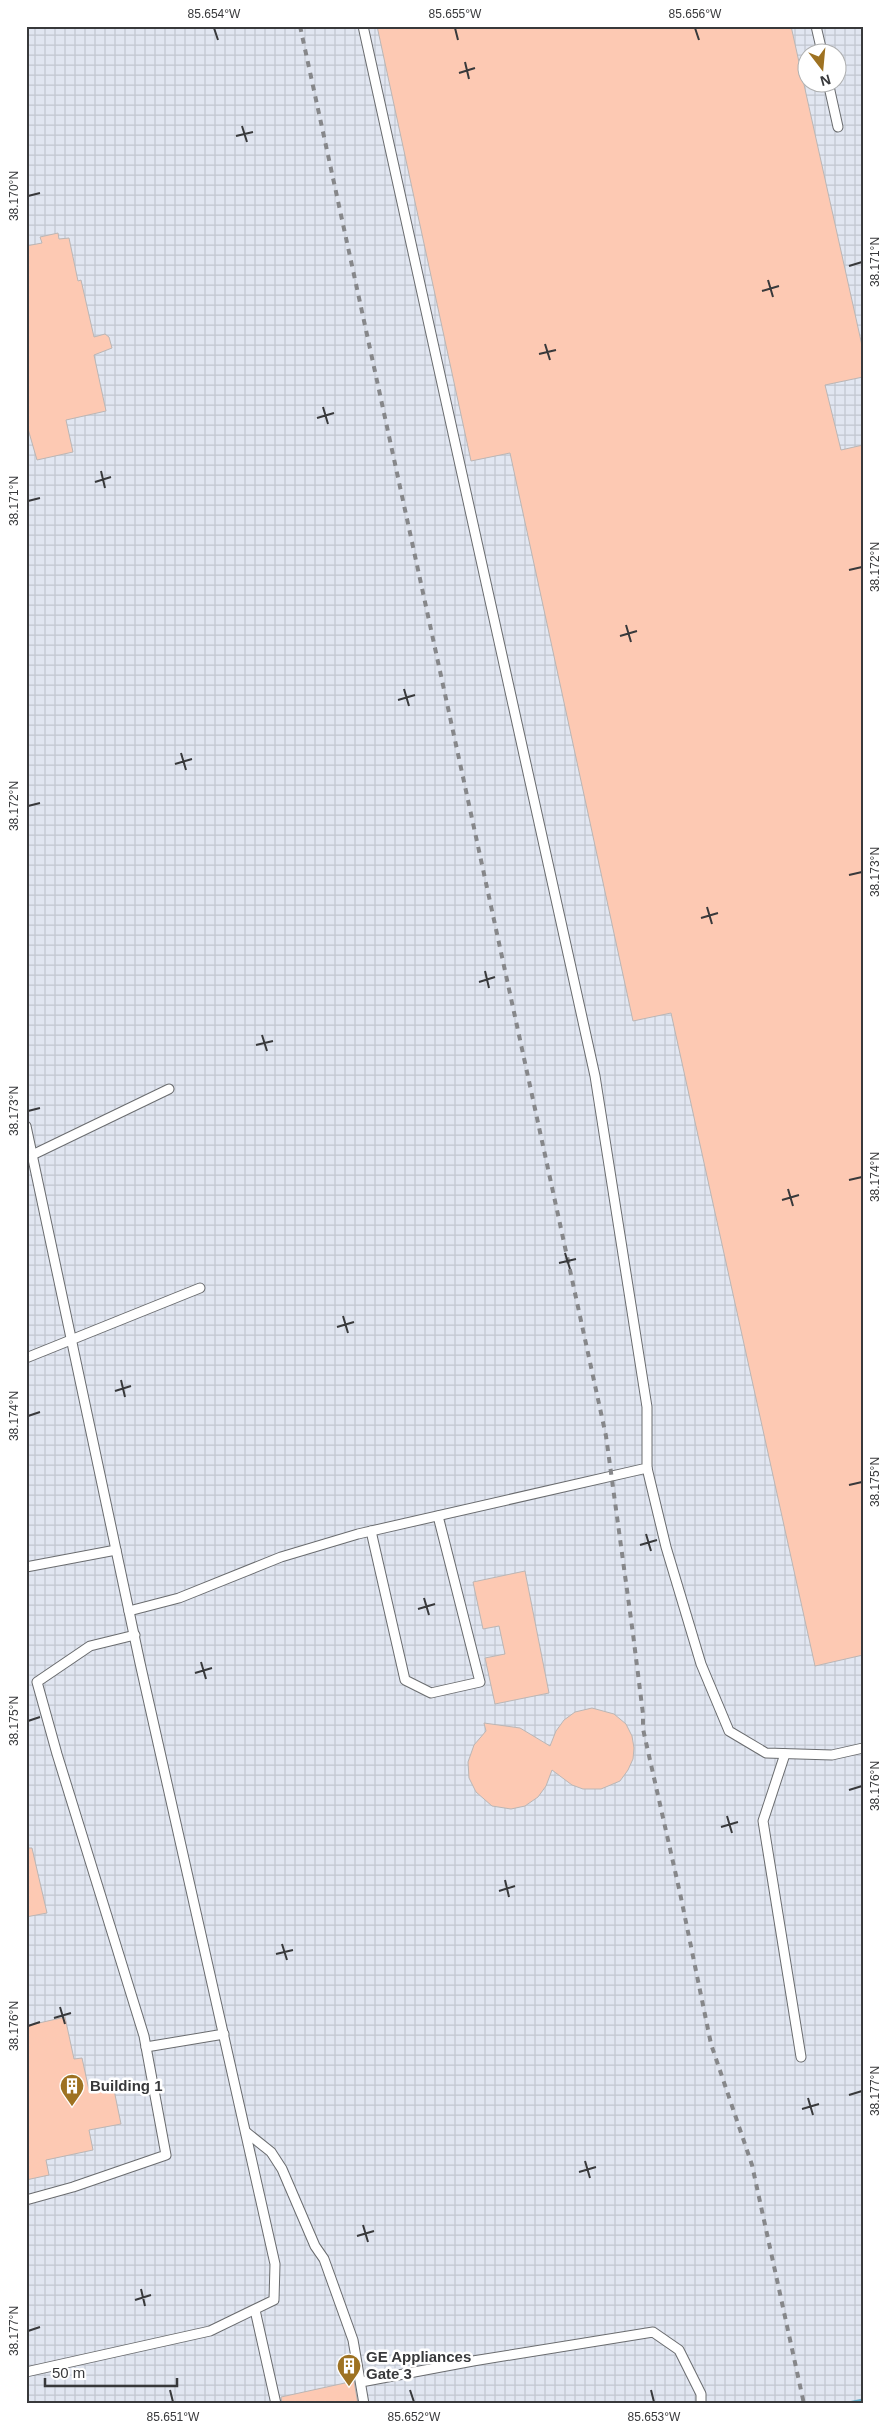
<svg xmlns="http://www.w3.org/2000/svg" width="889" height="2430" viewBox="0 0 889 2430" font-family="Arial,sans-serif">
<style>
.industrial{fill:url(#industrial-grid);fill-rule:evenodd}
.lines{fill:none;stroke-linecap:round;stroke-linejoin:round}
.stream{stroke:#6ab2cd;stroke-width:5}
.building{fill:#fdc9b3;stroke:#bbb6b5}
.lane-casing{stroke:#6a6c6f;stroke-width:11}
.lane{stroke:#fff;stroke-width:9}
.rail{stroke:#86878a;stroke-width:4;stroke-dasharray:6 6;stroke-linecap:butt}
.ticks{fill:none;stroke:#38393b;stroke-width:2}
.labels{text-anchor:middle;stroke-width:5;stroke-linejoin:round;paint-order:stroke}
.poi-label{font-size:15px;font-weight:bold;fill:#38393b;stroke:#fff;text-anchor:start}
.neatline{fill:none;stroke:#38393b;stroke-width:2}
.ticks-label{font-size:12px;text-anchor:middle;fill:#38393b}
</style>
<defs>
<pattern id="industrial-grid" width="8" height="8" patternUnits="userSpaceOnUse" patternTransform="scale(1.25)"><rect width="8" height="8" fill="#e1e6f1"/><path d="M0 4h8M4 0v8" fill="none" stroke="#c2c6d0"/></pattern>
</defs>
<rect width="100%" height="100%" fill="#f0f2f5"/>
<path class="industrial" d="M 26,26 L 863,26 L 863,2404 L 26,2404 ZM 806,52 L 836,52 L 836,82 L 806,82 Z"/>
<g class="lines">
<polyline class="stream" points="849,2404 863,2401"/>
</g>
<g class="building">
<polygon points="377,26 791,26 863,350 863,377 825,385 841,450 863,445 863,1655 815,1666 671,1013 633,1021 510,453 471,461"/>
<polygon points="58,233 59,239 69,238 78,281 81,280 94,337 105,334 109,337 112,348 94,355 106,411 66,420 73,452 37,460 26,422 26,246 42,243 40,237"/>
<polygon points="525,1571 549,1693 495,1704 485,1658 505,1654 499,1626 483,1629 473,1582"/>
<polygon points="592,1708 614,1714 626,1724 632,1736 634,1748 633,1759 628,1770 620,1781 601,1789 583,1789 572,1785 552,1770 546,1786 538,1797 525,1806 511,1809 492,1806 476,1792 469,1778 468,1762 474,1745 486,1731 484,1723 520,1728 550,1746 556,1731 564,1720 575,1712"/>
<polygon points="26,1848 32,1848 47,1913 26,1917"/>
<polygon points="65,2017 74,2059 82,2058 89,2090 113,2085 121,2124 89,2130 93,2150 46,2160 49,2175 26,2180 26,2026"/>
<polygon points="354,2381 358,2404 282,2404 281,2397"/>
</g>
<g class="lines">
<defs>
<g id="lane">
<polyline points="816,26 822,52"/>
<polyline points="828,82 838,127"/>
<polyline points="26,1126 140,1663 275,2264 274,2300 210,2331 26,2372"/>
<polyline points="26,1158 169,1089"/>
<polyline points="26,1358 200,1288"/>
<polyline points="647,1468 666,1547 701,1664 729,1731 766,1753 832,1755 863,1748"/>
<polyline points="371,1531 405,1680 431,1693 480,1682 438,1516"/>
<polyline points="26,1567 116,1550"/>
<polyline points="129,1611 179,1598 281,1557 358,1534 647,1468 647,1407 595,1076 363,26"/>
<polyline points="785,1754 763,1821 801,2057"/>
<polyline points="146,2047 224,2034"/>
<polyline points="246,2132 271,2152 282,2169 315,2246 324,2259 353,2340 364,2404"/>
<polyline points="26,2200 73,2187 166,2155 144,2036 57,1754 37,1682 90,1646 135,1635"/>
<polyline points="255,2310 276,2404"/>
<polyline points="361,2382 473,2361 653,2332 679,2350 701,2394 701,2404"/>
</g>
</defs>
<use href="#lane" class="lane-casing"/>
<use href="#lane" class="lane"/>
<polyline class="rail" points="300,26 606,1436 633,1634 643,1714 643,1729 680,1893 711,2044 752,2165 804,2404"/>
</g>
<path class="ticks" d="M 214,28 L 218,40M 455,28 L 458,40M 695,28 L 699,40M 465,62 L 469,79M 459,73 L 475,68M 242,126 L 247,142M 236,136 L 253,132M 28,196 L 40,193M 849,266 L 862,262M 768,280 L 773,297M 762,291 L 779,286M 545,344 L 550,360M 539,354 L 556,350M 323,407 L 328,424M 317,418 L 334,413M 101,471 L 105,488M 95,482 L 111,477M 28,501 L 40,498M 849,570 L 862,567M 626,625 L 631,642M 620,636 L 637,631M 404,689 L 409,706M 398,700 L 415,695M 181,753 L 186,770M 175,764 L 192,759M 28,806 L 40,803M 849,875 L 862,872M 707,907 L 712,924M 701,918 L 718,913M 485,971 L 489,988M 479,982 L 495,977M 262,1035 L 267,1051M 256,1045 L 273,1041M 28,1111 L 40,1108M 849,1180 L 862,1177M 788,1189 L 793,1206M 782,1200 L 799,1195M 565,1253 L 570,1269M 559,1263 L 576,1259M 343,1316 L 348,1333M 337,1327 L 354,1322M 121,1380 L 125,1397M 115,1391 L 131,1386M 28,1416 L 40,1412M 849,1485 L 862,1482M 646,1534 L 651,1551M 640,1545 L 657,1540M 424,1598 L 429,1615M 418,1609 L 435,1604M 201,1662 L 206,1679M 195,1673 L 212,1668M 28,1721 L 40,1717M 849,1790 L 862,1786M 727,1816 L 732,1833M 721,1827 L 738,1822M 505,1880 L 509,1897M 499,1891 L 515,1886M 282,1944 L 287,1960M 276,1954 L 293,1950M 60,2007 L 65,2024M 54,2018 L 71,2013M 28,2026 L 40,2022M 849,2095 L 862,2091M 808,2098 L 813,2115M 802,2109 L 819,2104M 585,2161 L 590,2178M 579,2172 L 596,2167M 363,2225 L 368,2242M 357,2236 L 374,2231M 141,2289 L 145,2306M 135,2300 L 151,2295M 28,2331 L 40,2327M 170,2390 L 173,2402M 410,2390 L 414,2402M 651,2390 L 654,2402"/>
<defs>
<symbol id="building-pin" viewBox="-11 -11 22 30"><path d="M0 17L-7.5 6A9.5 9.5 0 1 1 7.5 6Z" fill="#9e7222" stroke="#fff"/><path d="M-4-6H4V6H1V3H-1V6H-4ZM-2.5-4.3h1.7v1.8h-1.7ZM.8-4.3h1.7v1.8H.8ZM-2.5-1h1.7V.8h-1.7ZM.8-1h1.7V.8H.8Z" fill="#fff"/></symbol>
</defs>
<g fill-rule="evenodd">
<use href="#building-pin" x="58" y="2072" width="28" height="38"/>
<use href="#building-pin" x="335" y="2352" width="28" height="38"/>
</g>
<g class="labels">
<g class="poi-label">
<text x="90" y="2091">Building 1</text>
<text x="366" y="2362">GE Appliances<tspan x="366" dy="17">Gate 3</tspan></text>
</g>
</g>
<rect width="889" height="2430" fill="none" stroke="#ffffff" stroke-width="55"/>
<g transform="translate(822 68) rotate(164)"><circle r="24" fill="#ffffff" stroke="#afb0b1"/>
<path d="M0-4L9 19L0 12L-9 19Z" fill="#9e7222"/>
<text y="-8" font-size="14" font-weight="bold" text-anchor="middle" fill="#38393b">N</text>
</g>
<path d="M45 2378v8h132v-8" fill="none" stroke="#38393b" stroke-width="2.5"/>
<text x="52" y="2378" font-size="15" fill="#38393b" stroke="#ffffff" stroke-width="4" paint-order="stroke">50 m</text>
<rect x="28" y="28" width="834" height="2374" class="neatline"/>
<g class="ticks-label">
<text x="214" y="18">85.654°W</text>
<text x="455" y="18">85.655°W</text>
<text x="695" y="18">85.656°W</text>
<text transform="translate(14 196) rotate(-90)" y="4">38.170°N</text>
<text transform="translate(875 262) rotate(-90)" y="4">38.171°N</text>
<text transform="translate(14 501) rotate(-90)" y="4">38.171°N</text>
<text transform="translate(875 567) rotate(-90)" y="4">38.172°N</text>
<text transform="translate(14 806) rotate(-90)" y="4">38.172°N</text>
<text transform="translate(875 872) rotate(-90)" y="4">38.173°N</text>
<text transform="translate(14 1111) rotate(-90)" y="4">38.173°N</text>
<text transform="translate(875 1177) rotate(-90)" y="4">38.174°N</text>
<text transform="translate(14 1416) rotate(-90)" y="4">38.174°N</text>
<text transform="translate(875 1482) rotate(-90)" y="4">38.175°N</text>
<text transform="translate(14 1721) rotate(-90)" y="4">38.175°N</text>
<text transform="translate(875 1786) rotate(-90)" y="4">38.176°N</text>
<text transform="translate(14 2026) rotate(-90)" y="4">38.176°N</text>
<text transform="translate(875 2091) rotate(-90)" y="4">38.177°N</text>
<text transform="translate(14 2331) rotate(-90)" y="4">38.177°N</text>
<text x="173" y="2421">85.651°W</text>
<text x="414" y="2421">85.652°W</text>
<text x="654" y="2421">85.653°W</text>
</g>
</svg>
